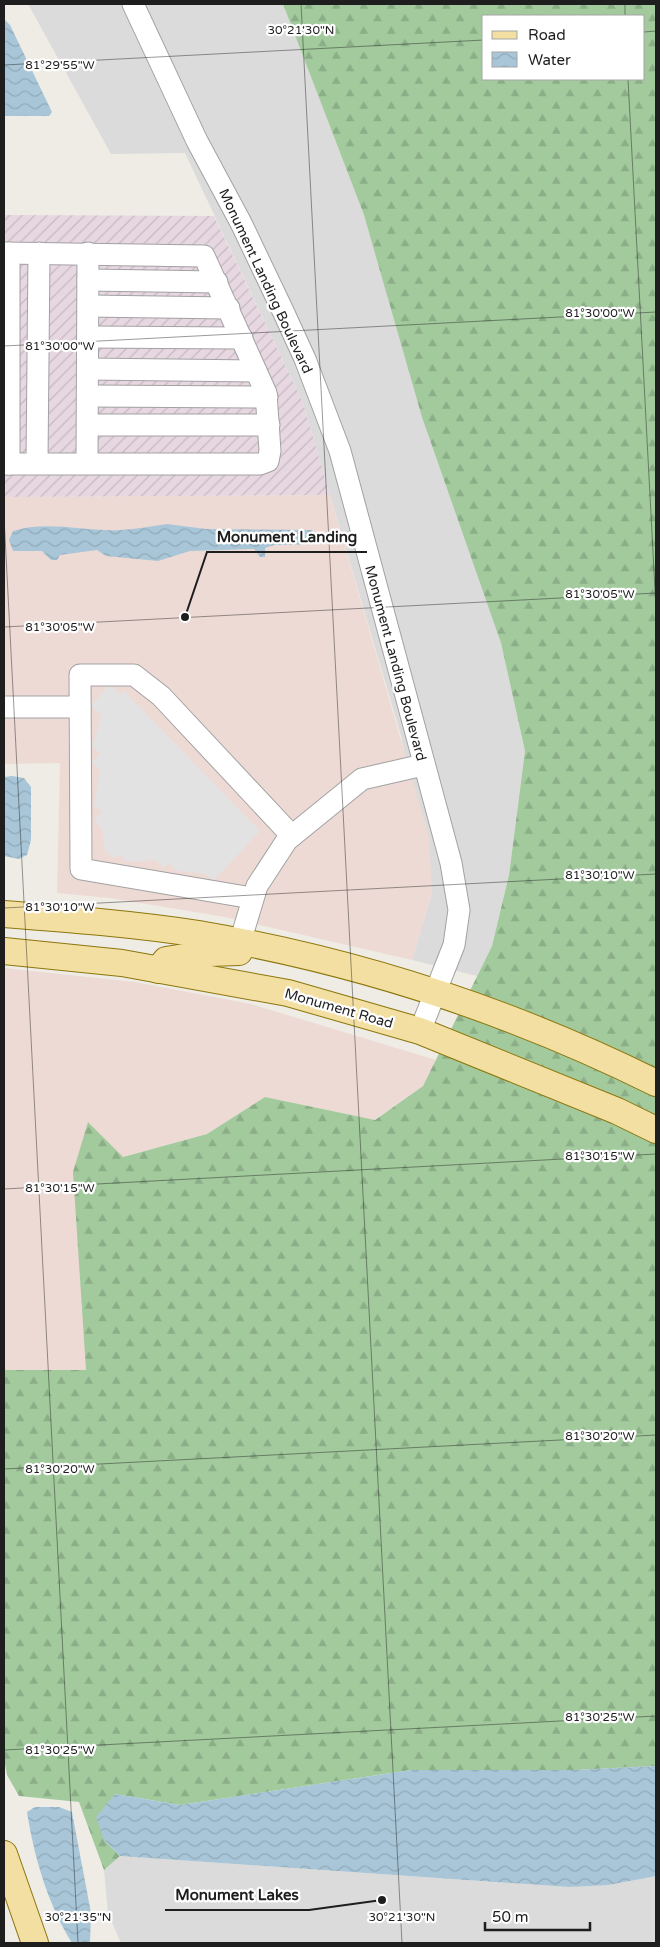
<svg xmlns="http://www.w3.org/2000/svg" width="660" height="1947" viewBox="0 0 660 1947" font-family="'Varela Round',sans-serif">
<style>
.residential{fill:#dcdbdb}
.commercial{fill:#eedad5}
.industrial{fill:url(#industrial-furrows)}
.forest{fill:url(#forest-firs);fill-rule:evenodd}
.parking{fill:#e2e2e2}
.water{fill:url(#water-waves)}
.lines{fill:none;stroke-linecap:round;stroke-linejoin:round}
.minor-casing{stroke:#a2a2a2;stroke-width:23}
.major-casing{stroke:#8c760c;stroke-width:28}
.minor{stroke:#fff;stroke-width:21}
.major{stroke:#f4dfa3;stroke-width:26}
.ticks{fill:none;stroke:#1e1e1e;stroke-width:1;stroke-opacity:0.45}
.labels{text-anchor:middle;stroke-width:4.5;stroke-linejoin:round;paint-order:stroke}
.street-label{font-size:14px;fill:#1e1e1e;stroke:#fff}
.ticks-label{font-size:12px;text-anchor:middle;fill:#1e1e1e;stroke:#fff;stroke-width:4.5;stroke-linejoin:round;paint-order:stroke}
.leader{fill:none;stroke:#1e1e1e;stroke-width:2}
.callout-dot{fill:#1e1e1e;stroke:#fff;stroke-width:2}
.callout-label{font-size:15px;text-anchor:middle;font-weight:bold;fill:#1e1e1e;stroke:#fff;stroke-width:4.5;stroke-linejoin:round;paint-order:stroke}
</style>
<defs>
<pattern id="industrial-furrows" width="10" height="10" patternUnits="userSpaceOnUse" patternTransform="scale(1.25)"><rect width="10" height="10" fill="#e7d7e1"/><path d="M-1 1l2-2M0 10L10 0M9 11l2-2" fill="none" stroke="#c6b8c1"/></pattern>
<pattern id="forest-firs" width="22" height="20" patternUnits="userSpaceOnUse" patternTransform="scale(1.25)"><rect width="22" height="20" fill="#a2ca9d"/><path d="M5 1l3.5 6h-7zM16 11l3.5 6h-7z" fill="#8bad87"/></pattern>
<pattern id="water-waves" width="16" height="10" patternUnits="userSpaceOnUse" patternTransform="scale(1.25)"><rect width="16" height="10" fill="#a8c6d8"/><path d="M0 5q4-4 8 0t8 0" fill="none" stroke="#90aab9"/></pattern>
</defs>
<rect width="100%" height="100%" fill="#eeece5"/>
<g class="residential">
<polygon points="28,4 283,4 364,215 501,643 525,751 509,875 492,946 477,976 412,960 432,893 401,736 303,403 185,153 111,154"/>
<polygon points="120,1856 569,1887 656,1876 656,1943 121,1943 108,1913 104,1870"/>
</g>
<g class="commercial">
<polygon points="330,495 429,837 432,893 412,960 225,917 110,898 57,893 60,763 4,764 4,497"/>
<polygon points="4,968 135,982 251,1004 436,1060 423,1086 374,1120 265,1097 207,1134 122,1157 88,1122 79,1247 87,1370 4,1370"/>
</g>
<polygon class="industrial" points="4,215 214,216 303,403 330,495 4,497"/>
<path class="forest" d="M 283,4 L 656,4 L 656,1766 L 575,1770 L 411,1770 L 180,1805 L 115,1794 L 104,1840 L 120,1856 L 104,1870 L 79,1802 L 19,1796 L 7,1775 L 4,1759 L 4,1370 L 86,1370 L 73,1172 L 88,1122 L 123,1157 L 207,1134 L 265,1097 L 375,1120 L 423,1086 L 492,946 L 509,875 L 525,751 L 501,643 L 422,417 L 364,215 ZM 484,16 L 644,16 L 644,79 L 484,79 Z"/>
<polygon class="parking" points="110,684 120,695 124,691 260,831 213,881 206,874 177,871 169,863 164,868 155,860 127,862 119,854 114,858 105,851 102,828 94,821 102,812 94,805 100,770 92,762 100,754 93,746 101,715 91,706"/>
<g class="water">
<polygon points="4,19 10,25 52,112 49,116 4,116"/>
<path d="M 167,524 L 206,529 L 312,530 L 316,544 L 274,545 L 265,548 L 265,557 L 260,557 L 254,549 L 190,551 L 158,561 L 106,556 L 97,550 L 60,555 L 57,560 L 51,560 L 42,551 L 13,551 L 9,540 L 13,531 C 48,520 85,532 121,530 C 136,529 152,526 167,524 Z"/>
<polygon points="12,776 24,778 31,787 31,840 27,855 19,859 4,856 4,777"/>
<polygon points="656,1766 656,1876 608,1885 569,1887 120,1856 104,1840 96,1817 115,1794 180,1805 411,1770 575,1770"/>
<path d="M 35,1807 L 59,1807 L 72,1812 L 91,1913 L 90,1943 L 72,1943 C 48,1905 34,1857 27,1812 Z"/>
</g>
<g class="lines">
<defs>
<g id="minor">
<polyline points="133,4 197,141 241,223 283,311 305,359 340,451 451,863 459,910 454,945 420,1031"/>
<polyline points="4,253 204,256 266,393 270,451 268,461 260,464 4,464"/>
<polyline points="9,253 9,464"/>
<polyline points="88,280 217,282"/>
<polyline points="88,306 229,308"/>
<polyline points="88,337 242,338"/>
<polyline points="88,369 256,371"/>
<polyline points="88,396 267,397"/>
<polyline points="88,425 269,425"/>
<polyline points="37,463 39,253"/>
<polyline points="87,463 88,253"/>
<polyline points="4,707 80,707"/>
<polyline points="252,898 81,869 80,675 134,675 161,696 292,836"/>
<polyline points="240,942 257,886 287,840 362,779 423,765"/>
</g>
<g id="major">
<path d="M 4,914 C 69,919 134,924 199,934 C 357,961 513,1012 656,1083"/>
<polyline points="4,951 122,963 288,993 420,1031 617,1111 656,1130"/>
<polyline points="158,970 166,960 209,953 239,952"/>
<polyline points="4,1854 35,1943"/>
</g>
</defs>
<use href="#minor" class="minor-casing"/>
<use href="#major" class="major-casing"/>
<use href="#minor" class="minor"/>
<use href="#major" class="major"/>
</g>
<path class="ticks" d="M 301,4 L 402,1943M 625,4 L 625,16M 644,32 L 656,31M 4,65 L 484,40M 628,79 L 656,609M 4,346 L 656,312M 4,517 L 78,1943M 4,627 L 656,593M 4,908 L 656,874M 4,1189 L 656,1154M 4,1469 L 656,1435M 4,1750 L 656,1716"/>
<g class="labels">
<g class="street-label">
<text transform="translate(266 281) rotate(65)" y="5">Monument Landing Boulevard</text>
<text transform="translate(396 663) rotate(75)" y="5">Monument Landing Boulevard</text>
<text transform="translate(339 1008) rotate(16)" y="5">Monument Road</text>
</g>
</g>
<g class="ticks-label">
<text x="301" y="34">30°21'30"N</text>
<text x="60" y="69">81°29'55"W</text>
<text x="600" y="317">81°30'00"W</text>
<text x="60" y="350">81°30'00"W</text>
<text x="600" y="598">81°30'05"W</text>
<text x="60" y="631">81°30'05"W</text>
<text x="600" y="879">81°30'10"W</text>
<text x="60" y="911">81°30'10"W</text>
<text x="600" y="1160">81°30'15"W</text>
<text x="60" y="1192">81°30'15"W</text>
<text x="600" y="1440">81°30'20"W</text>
<text x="60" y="1473">81°30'20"W</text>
<text x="600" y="1721">81°30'25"W</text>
<text x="60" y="1754">81°30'25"W</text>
<text x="78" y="1921">30°21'35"N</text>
<text x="402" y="1921">30°21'30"N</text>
</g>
<path class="leader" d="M185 617L207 552H367M382 1900L309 1910H165"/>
<g class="callout-dot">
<circle cx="185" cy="617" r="5"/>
<circle cx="382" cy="1900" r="5"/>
</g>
<g class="callout-label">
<text x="287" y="542">Monument Landing</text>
<text x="237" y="1900">Monument Lakes</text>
</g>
<rect width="660" height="1947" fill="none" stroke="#1e1e1e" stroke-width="10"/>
<rect x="482" y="15" width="162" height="65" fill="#ffffff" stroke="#a5a5a5"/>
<rect x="492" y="31" width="25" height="8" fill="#f4dfa3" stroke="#a5a5a5"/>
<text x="528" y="40" font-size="15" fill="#1e1e1e">Road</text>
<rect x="492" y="52" width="25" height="15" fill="url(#water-waves)" stroke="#a5a5a5"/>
<text x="528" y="65" font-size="15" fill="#1e1e1e">Water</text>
<path d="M485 1922v8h105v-8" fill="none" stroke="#1e1e1e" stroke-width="2.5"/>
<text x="492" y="1922" font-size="15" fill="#1e1e1e" stroke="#ffffff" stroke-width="4" paint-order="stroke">50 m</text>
</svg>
